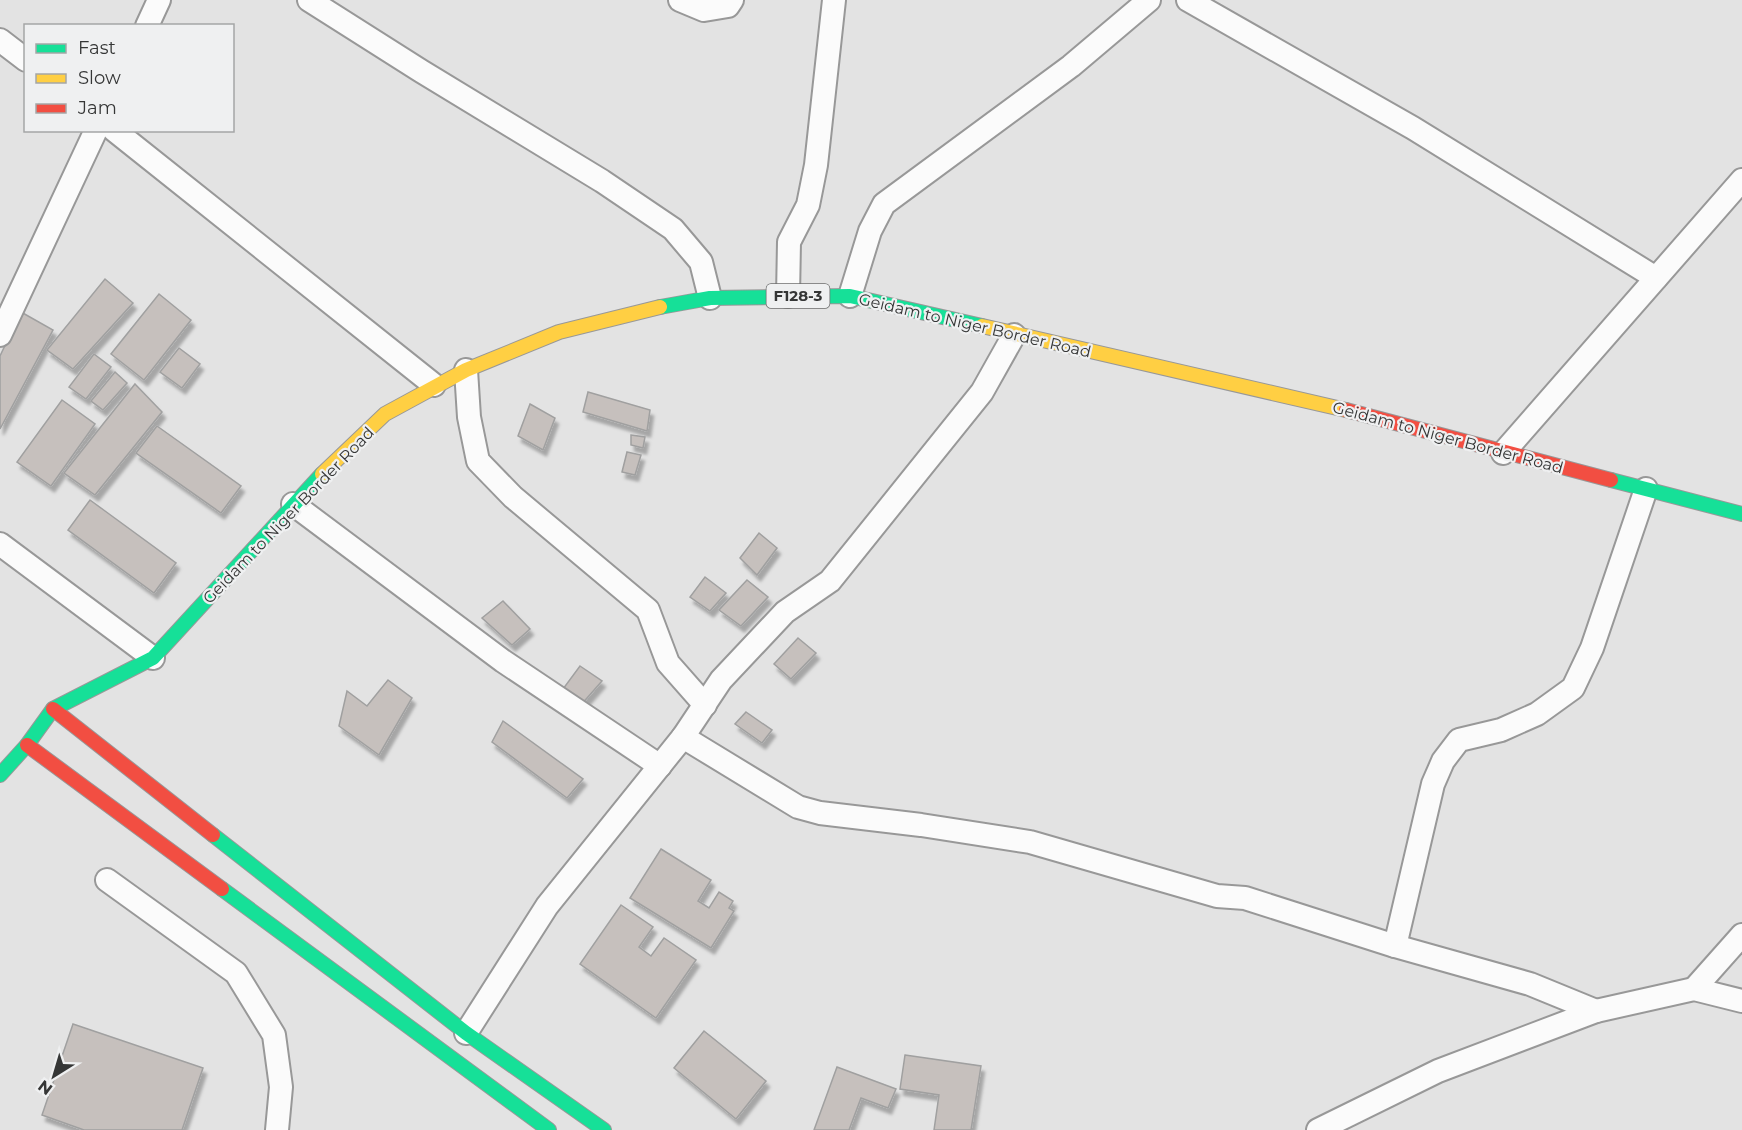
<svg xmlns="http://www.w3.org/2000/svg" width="1742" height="1130" viewBox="0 0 1742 1130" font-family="Montserrat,sans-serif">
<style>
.building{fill:#c6c0bd;stroke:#a0a0a0;stroke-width:1.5;filter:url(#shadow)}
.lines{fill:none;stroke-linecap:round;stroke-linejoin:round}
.street-casing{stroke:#989898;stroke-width:26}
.fast-casing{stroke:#989898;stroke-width:16}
.slow-casing{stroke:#989898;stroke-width:16}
.jam-casing{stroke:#989898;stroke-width:16}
.street{stroke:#fbfbfb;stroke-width:22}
.fast{stroke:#16e098;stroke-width:14}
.slow{stroke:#ffcf43;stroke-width:14}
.jam{stroke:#f24e42;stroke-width:14}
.labels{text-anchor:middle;stroke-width:4.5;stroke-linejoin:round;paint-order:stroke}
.shield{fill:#eff0f1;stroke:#6d6e6e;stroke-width:1.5}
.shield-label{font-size:15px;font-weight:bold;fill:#353636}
.street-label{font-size:16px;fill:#353636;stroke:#eff0f1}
</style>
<defs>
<filter id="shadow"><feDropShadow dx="3.5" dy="6" stdDeviation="1.5" flood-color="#0004"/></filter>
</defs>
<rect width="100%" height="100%" fill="#e3e3e3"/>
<g class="building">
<polygon points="105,279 133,303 73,369 47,350"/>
<polygon points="159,294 191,320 144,380 111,354"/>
<polygon points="21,312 53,330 0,429 0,356"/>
<polygon points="179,348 200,364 182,388 160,372"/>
<polygon points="94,354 111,367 86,399 69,387"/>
<polygon points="115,372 127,383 103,410 91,401"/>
<polygon points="135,384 162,412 95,495 64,473"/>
<polygon points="588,392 650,410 647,431 583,412"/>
<polygon points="62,400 95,424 51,486 17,462"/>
<polygon points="530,404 555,418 543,450 518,436"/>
<polygon points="157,426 241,486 221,513 136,453"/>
<polygon points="631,435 645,437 643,448 631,445"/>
<polygon points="627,452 641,455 635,475 622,472"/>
<polygon points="90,500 176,563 154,593 68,530"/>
<polygon points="759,533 777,548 757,575 740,558"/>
<polygon points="705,577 726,593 710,611 690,597"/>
<polygon points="747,580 768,597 741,626 719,610"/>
<polygon points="503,601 530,629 512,645 482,618"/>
<polygon points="798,638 816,653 791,679 774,664"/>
<polygon points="580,666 602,681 580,706 560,693"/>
<polygon points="388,680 412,698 379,755 339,726 347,691 367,706"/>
<polygon points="746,712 772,730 762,743 735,724"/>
<polygon points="503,721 583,779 567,798 492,742"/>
<polygon points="661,849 711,880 698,901 709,908 719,892 733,901 729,908 734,911 711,948 630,898"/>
<polygon points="621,905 653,927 639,947 651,956 664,938 696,960 656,1018 580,964"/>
<polygon points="73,1024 203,1068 182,1130 84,1130 42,1115"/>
<polygon points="704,1031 766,1081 736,1119 674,1068"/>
<polygon points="905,1055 981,1066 971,1130 934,1130 939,1095 900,1089"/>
<polygon points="837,1067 896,1089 888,1108 861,1098 849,1130 814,1130"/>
</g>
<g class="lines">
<defs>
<g id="street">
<polyline points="309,0 421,71 602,181 673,229 701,262 710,298"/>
<polyline points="680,0 704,10 728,6 732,0"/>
<polyline points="1188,0 1413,128 1656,278"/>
<polyline points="147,26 159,0"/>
<polyline points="0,40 26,60"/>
<polyline points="114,130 434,385"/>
<polyline points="788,296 789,242 808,205 816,165 834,0"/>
<polyline points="850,296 870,231 884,204 1071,66 1149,0"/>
<polyline points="0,335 96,130"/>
<polyline points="466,370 469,417 478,461 513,497 648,610 668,663 705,705"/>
<polyline points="1503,453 1742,180"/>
<polyline points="293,504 503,661 660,766"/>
<polyline points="0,544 153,658"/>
<polyline points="683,737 798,807 820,813 921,825 1030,842 1217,896 1245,898 1395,946 1530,984 1596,1011"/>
<polyline points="107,880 236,973 274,1035 281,1087 277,1130"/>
<polyline points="1395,946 1433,784 1443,761 1459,740 1501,730 1537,714 1573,688 1592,648 1646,489"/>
<polyline points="1694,989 1742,935"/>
<polyline points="466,1033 547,906 683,737 721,680 785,612 830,581 982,392 1014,335"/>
<polyline points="1318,1130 1438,1071 1596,1011 1694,989 1742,1001"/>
</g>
<g id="fast">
<polyline points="660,307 710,298 850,296 982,326"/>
<polyline points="1611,480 1742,514"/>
<polyline points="0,775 27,745 53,709 153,658 322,474"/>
<polyline points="213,835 466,1033 604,1130"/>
<polyline points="222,889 549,1130"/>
</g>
<g id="slow">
<polyline points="982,326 1346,410"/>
<polyline points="322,474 385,414 466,370 559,332 660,307"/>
</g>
<g id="jam">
<polyline points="1346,410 1611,480"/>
<polyline points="53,709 213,835"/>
<polyline points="27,745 222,889"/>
</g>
</defs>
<use href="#street" class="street-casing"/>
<use href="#fast" class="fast-casing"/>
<use href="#slow" class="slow-casing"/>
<use href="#jam" class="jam-casing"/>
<use href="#street" class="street"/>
<use href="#fast" class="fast"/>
<use href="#slow" class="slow"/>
<use href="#jam" class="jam"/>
</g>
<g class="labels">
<rect class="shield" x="766.5" y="284" width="63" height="24" rx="4.5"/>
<g class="shield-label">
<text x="798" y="301">F128-3</text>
</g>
<g class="street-label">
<text transform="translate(975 325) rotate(13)" y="6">Geidam to Niger Border Road</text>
<text transform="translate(1448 437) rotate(15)" y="6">Geidam to Niger Border Road</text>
<text transform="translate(288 515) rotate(-46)" y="6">Geidam to Niger Border Road</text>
</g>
</g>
<rect x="24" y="24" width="210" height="108" fill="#eff0f1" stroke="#a5a6a6" stroke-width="1.5"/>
<rect x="36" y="44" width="30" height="9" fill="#16e098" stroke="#a5a6a6" stroke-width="1.5"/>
<text x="78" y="54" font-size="18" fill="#353636">Fast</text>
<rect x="36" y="74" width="30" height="9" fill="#ffcf43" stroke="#a5a6a6" stroke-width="1.5"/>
<text x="78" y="84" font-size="18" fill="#353636">Slow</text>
<rect x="36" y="104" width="30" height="9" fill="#f24e42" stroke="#a5a6a6" stroke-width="1.5"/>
<text x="78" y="114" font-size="18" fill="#353636">Jam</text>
<g transform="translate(54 1076) rotate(217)" stroke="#eff0f1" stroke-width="4.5" paint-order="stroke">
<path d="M0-4.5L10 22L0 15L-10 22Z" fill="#353636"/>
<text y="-9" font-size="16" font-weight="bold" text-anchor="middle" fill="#353636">N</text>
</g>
</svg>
